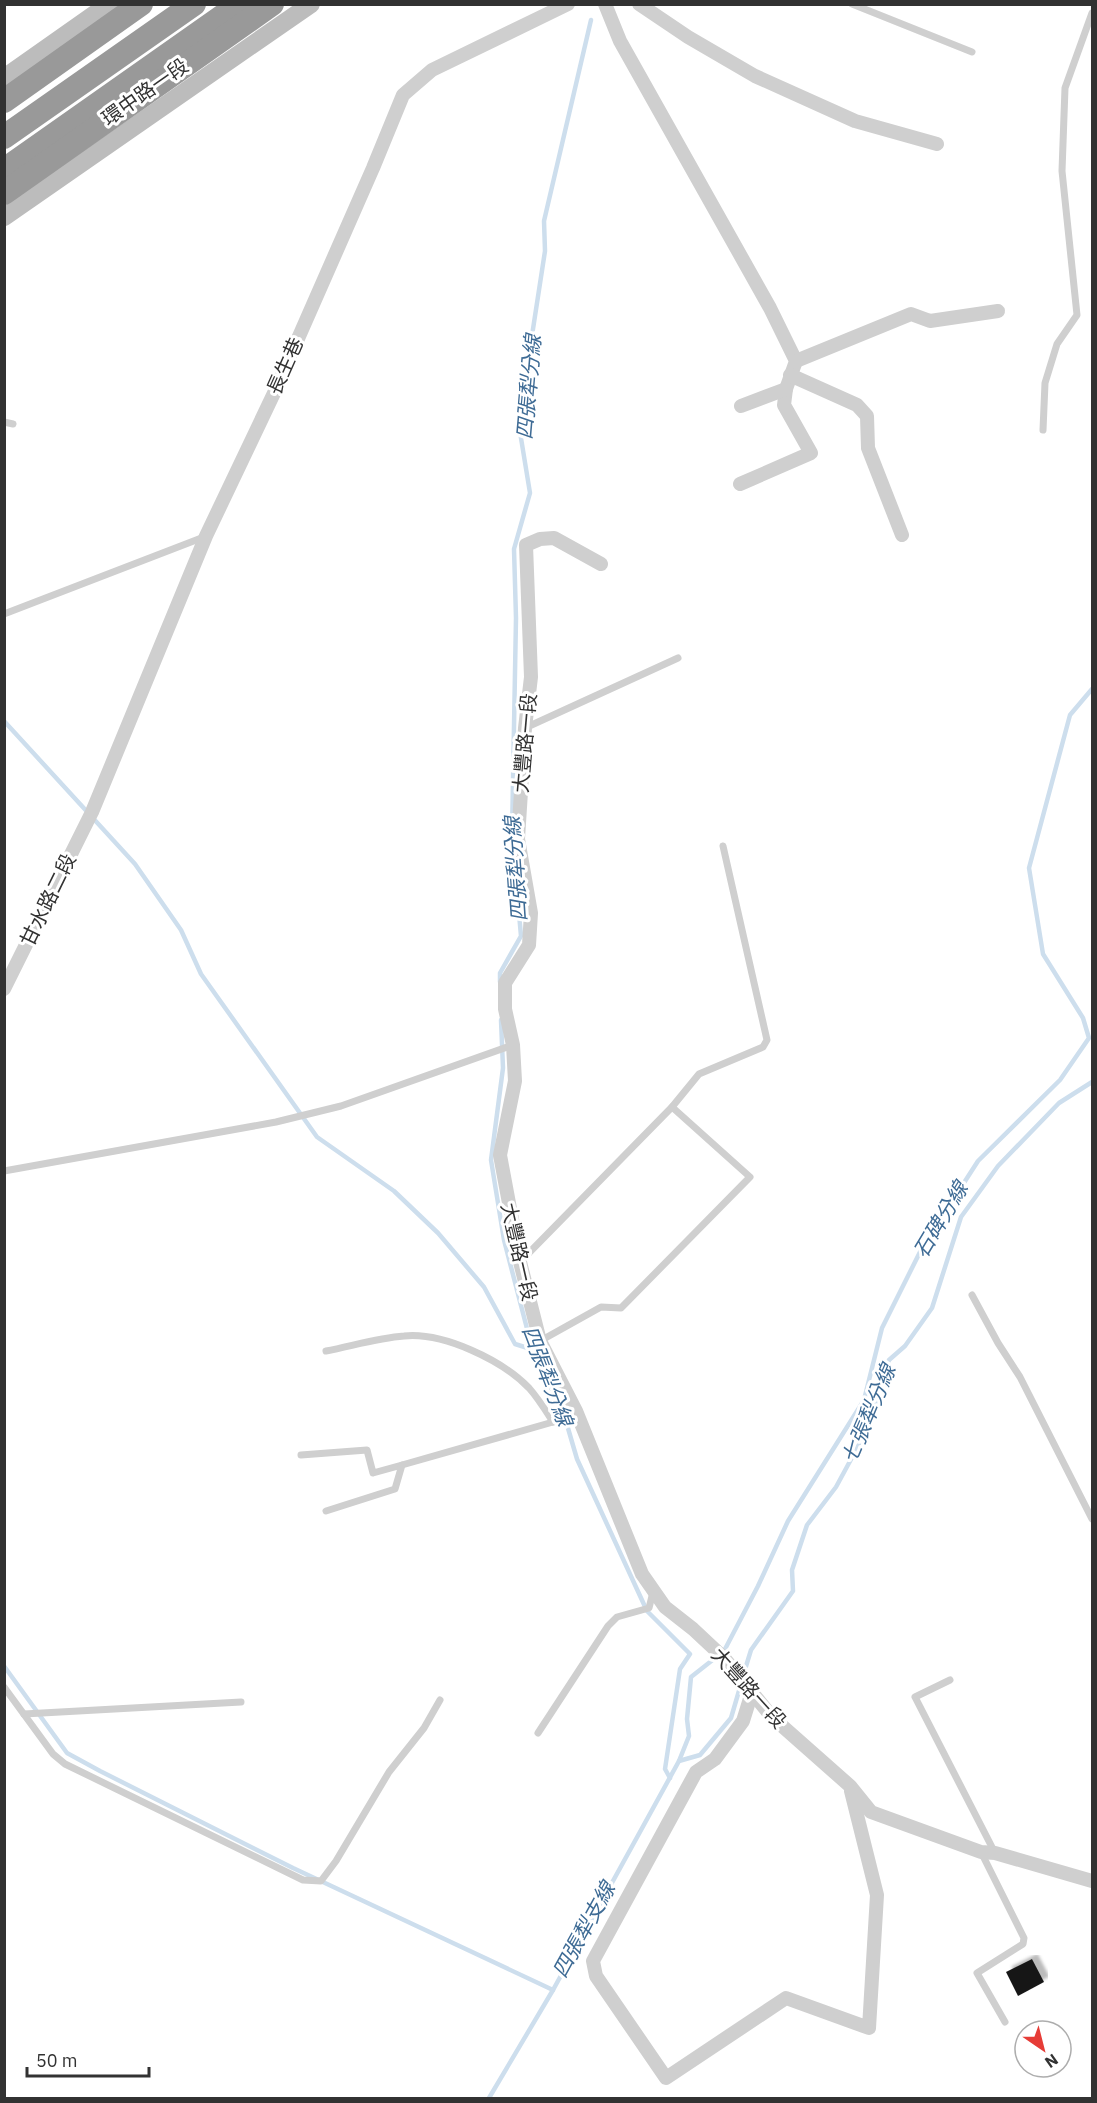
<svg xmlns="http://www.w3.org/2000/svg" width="1097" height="2103" viewBox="0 0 1097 2103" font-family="'IBM Plex Sans','Noto Sans TC',sans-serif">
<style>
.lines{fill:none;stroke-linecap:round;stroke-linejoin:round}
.stream{stroke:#cddeed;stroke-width:4.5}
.building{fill:#191919;filter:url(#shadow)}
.lane{stroke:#cfcfcf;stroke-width:7}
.street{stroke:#cfcfcf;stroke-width:14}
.secondary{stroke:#bcbcbc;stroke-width:18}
.highway{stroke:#999;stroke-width:24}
.labels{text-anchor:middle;stroke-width:6;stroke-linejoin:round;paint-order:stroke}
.street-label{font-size:20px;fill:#323232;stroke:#fff}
.water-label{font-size:21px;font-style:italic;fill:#3e6b95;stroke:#fff}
</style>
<defs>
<filter id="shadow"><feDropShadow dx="5.5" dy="-5.5" stdDeviation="1.5" flood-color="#0004"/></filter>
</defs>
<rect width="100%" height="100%" fill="#fff"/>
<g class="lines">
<g class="stream">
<polyline points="4,721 135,864 181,930 201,974 317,1137 394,1191 438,1233 484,1287 515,1344 534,1350"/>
<polyline points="512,835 516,618 514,549 530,493 520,432 527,368 545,251 544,221 591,20"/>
<polyline points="500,982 500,973 521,936 513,846"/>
<polyline points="501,1020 503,1068 491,1160 504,1240 531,1344 565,1418 577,1459 647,1611 690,1654 680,1669 665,1769 670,1778"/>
<polyline points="4,1666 67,1753 100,1771 293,1868 553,1990"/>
<polyline points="743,1676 751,1650 793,1591 792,1570 807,1525 836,1487 868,1428 889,1360 905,1346 932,1308 961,1217 998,1166 1059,1103 1092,1082"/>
<polyline points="679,1761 700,1755 731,1718 741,1684"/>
<polyline points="489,2098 553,1990 679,1761 689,1736 687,1719 691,1677 724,1651 758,1586 788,1521 864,1400 882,1328 922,1248 978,1161 1060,1080 1089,1038 1083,1018 1043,954 1029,868 1070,715 1092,689"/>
</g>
</g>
<polygon class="building" points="1032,1959 1044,1982 1018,1996 1006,1972"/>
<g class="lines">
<g class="lane">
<polyline points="852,4 972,52"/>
<polyline points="4,422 13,424"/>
<polyline points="1043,430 1045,383 1057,344 1077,315 1062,171 1065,88 1092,13"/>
<polyline points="4,614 204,537"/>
<polyline points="525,728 678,658"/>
<polyline points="4,1171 276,1122 341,1106 513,1045"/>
<polyline points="521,1261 672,1107 699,1074 763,1047 767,1040 723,846"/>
<polyline points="972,1295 998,1343 1020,1377 1092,1519"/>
<polyline points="540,1341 601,1307 621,1308 750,1177 672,1107"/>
<path d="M 326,1351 C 352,1346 378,1338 404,1336 C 443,1332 502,1360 529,1388 C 538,1398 546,1411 553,1422"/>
<polyline points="301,1455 367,1450 373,1473 402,1465"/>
<polyline points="326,1511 395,1489 402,1465 553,1422 576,1411"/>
<polyline points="950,1680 915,1697 995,1853"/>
<polyline points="4,1687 53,1754 65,1764 303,1880 321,1881 336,1861 389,1772 424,1728 440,1700"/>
<polyline points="24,1714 241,1702"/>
<polyline points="538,1733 608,1626 617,1617 649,1608 653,1592"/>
<polyline points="981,1852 1024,1938 1023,1944 977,1973 1005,2022"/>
</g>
<g class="street">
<polyline points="605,4 620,41 770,308 796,361 786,389 784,405 811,453 740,484"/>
<polyline points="639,4 688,37 755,76 855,121 937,144"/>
<polyline points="796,361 911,314 930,321 998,311"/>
<polyline points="790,375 857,405 867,416 868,448 902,535"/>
<polyline points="741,406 786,389"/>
<polyline points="601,564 554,538 540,539 526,545 531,677 525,728 518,839 531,913 529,945 505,983 505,1009 513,1045 515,1081 500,1155 520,1262 540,1341 576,1411 642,1574 665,1607 693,1629 724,1658 772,1717 850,1786 871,1812 981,1852 995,1853 1092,1881"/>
<polyline points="4,989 92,812 206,536 275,391 373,168 403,95 432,70 568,4"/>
<polyline points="752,1692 743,1721 715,1759 696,1772 593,1961 596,1976 666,2078 786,1998 869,2028 877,1895 851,1791"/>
</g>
<g class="secondary">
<polyline points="4,78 109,4"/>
<polyline points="4,217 311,4"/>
</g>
<g class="highway">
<polyline points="4,101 141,4"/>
<polyline points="4,137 194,4"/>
<polyline points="4,170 240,4"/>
<polyline points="4,193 272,4"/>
</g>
</g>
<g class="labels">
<g class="street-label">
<text transform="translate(145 92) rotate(-35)" y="7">環中路一段</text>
<text transform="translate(285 366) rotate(-66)" y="7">長生巷</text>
<text transform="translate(525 743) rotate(-85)" y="7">大豐路一段</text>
<text transform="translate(48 900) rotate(-64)" y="7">甘水路二段</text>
<text transform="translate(519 1252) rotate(77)" y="7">大豐路一段</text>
<text transform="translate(749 1688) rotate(48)" y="7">大豐路一段</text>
</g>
<g class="water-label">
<text transform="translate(529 387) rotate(-85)" y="7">四張犁分線</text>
<text transform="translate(516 869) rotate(-94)" y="7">四張犁分線</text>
<text transform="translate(941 1220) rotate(-59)" y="7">石碑分線</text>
<text transform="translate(547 1376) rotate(69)" y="7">四張犁分線</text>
<text transform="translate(869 1414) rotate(-67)" y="7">七張犁分線</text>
<text transform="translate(584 1930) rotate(-61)" y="7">四張犁支線</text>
</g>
</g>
<rect width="1097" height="2103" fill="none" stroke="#323232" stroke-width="12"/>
<g transform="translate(1043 2049) rotate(145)"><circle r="28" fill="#ffffff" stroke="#adadad" stroke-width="1.5"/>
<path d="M0-4.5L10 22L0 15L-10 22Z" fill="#e63c37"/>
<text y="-9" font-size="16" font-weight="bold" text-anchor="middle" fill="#323232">N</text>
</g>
<path d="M27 2067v9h122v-9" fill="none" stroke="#323232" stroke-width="3"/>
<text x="36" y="2067" font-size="18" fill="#323232" stroke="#ffffff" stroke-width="4.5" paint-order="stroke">50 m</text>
</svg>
